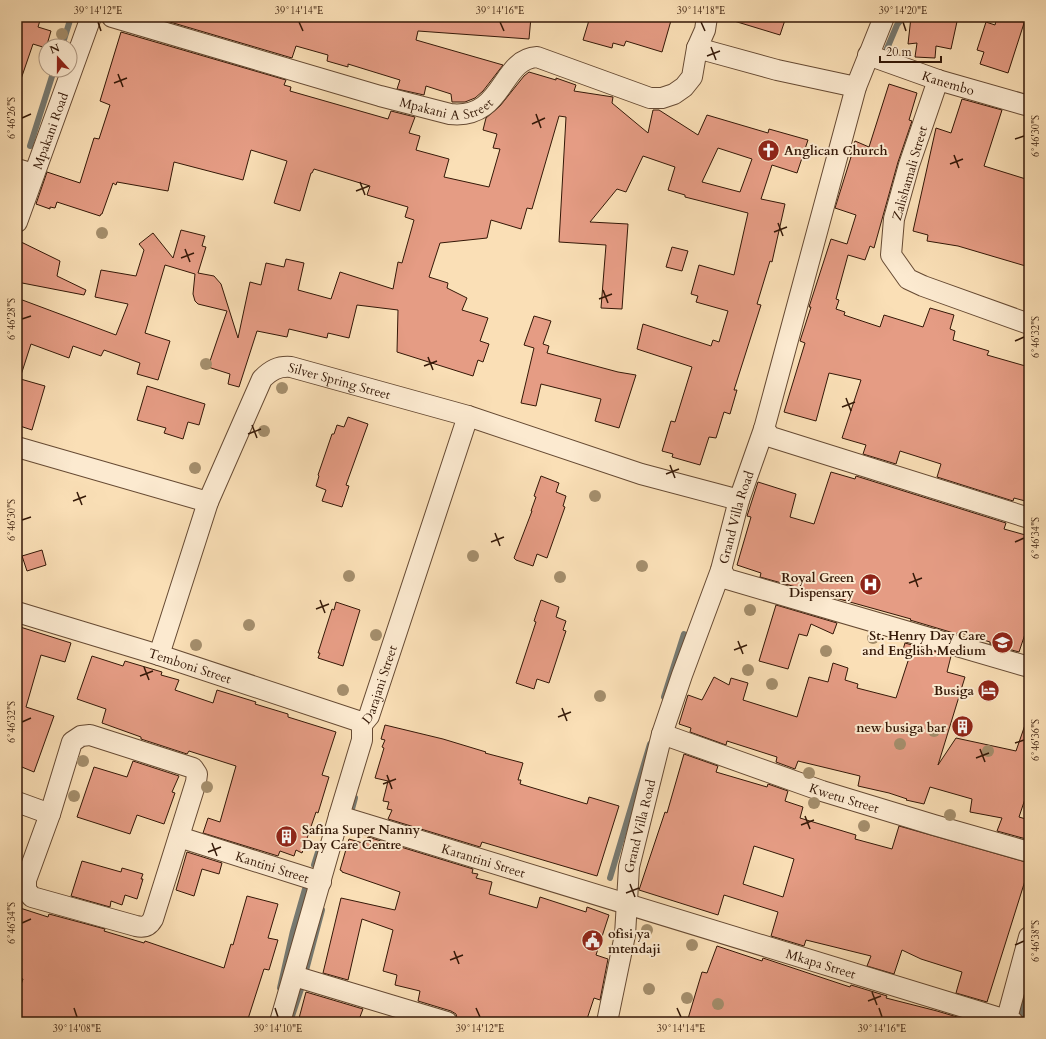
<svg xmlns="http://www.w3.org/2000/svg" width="1046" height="1039" viewBox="0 0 1046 1039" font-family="Cardo,serif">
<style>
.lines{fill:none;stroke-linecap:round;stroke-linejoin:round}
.stream{stroke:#767971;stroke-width:6}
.building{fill:#e59c84;stroke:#341807;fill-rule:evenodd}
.street-casing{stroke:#664a33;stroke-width:22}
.street{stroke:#fcead0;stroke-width:20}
.tree{fill:#a48e6c}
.ticks{fill:none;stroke:#341807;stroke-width:1.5}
.labels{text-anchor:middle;stroke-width:4;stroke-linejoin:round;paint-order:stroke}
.street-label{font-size:13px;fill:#341807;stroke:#fcead0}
.poi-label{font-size:13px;font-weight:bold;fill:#341807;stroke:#fcead0;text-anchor:end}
.neatline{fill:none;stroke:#341807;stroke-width:1.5}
.ticks-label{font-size:10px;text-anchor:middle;fill:#341807}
</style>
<rect width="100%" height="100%" fill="#fadfb6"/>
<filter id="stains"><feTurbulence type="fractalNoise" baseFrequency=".005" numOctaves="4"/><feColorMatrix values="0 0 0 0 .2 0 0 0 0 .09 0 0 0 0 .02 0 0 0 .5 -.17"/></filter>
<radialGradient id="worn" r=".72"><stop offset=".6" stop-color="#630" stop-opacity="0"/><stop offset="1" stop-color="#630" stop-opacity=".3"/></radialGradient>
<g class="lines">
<g class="stream">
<polyline points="62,46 71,17"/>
<polyline points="883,58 897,25 903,17"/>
<polyline points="30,146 54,70"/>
<polyline points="664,697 684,634"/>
<polyline points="352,809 355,798"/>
<polyline points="314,865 320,846"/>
<polyline points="610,878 650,744"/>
<polyline points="305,974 322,910"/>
<polyline points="280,988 293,931 305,889"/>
<polyline points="290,1022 302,986"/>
<polyline points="1017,1022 1021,1017 1029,986"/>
</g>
</g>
<g class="building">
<polygon points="17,17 41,17 38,27 51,31 46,48 33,44 20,82 17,81"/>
<polygon points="153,17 531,17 529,39 418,31 416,40 503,65 483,91 475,98 465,102 452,102 451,94 426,86 424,95 397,89 400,80 348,64 348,67 327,61 328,55 296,46 292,58"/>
<polygon points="590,17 672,17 662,52 626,41 624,46 613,43 612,48 583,40"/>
<polygon points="734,17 786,17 780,35 734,21"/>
<polygon points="911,17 958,17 951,49 936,46 935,58 915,57 917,43 908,44"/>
<polygon points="997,17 1026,17 1008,73 980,64 984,52 977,50 986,22 995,25"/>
<path d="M 121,32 L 286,80 L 284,85 L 291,87 L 290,91 L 388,119 L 391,111 L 415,117 L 409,133 L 420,136 L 416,150 L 449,159 L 444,177 L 489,187 L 500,149 L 493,148 L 497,134 L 483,130 L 486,118 L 500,106 L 524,76 L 529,72 L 556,80 L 556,78 L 576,85 L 574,91 L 613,97 L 612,103 L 648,133 L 653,110 L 659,110 L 698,135 L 707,115 L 768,133 L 769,129 L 808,140 L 797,173 L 772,165 L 761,199 L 785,204 L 772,262 L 770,261 L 757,304 L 761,305 L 734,390 L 737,390 L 730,414 L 724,412 L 716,438 L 709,437 L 700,465 L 672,457 L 673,454 L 662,451 L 671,421 L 675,422 L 692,367 L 637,349 L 643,324 L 711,346 L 713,340 L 719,342 L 728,311 L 696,302 L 698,296 L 691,294 L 699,265 L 734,275 L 748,213 L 685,197 L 685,195 L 668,190 L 675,167 L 643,156 L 626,192 L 617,189 L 590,222 L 628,224 L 622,309 L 601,308 L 606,245 L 559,242 L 566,117 L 559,116 L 532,209 L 527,208 L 521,229 L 491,220 L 487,238 L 440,243 L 429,277 L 448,283 L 447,288 L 467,298 L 462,310 L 488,318 L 480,341 L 489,344 L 483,362 L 478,360 L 473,376 L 397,352 L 398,310 L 357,305 L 349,338 L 328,333 L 327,338 L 289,329 L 287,337 L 257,331 L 239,387 L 228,384 L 230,374 L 208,367 L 227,311 L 198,304 L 195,301 L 193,294 L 195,274 L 165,265 L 145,333 L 170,341 L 158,380 L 137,374 L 140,363 L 104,350 L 101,356 L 73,346 L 69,358 L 31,344 L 21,375 L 17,374 L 17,298 L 116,335 L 128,304 L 95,297 L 101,270 L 136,276 L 144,250 L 139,244 L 153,233 L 173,258 L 181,230 L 205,236 L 202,246 L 206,247 L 198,273 L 214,276 L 221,284 L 238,338 L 250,282 L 261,285 L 266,263 L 284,267 L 286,259 L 304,263 L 298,290 L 331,299 L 340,272 L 393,289 L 398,262 L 402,263 L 414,220 L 405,217 L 408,207 L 367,195 L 370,186 L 314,169 L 312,173 L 311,173 L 300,211 L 274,203 L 287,161 L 251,150 L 243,180 L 174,162 L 168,191 L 117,182 L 116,185 L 113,183 L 102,214 L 101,214 L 100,216 L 57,202 L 55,208 L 50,207 L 50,209 L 36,204 L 47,172 L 80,183 L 94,138 L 99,139 L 110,105 L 100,101 ZM 718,148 L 752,159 L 740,192 L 702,182 Z"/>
<polygon points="889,84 917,93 909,120 912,121 898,162 874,248 870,246 865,260 848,255 836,299 839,300 836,309 845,312 844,315 880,327 884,315 923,327 930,308 954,315 950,329 955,331 953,340 989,351 987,355 1029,367 1029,502 1014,498 1013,501 937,477 941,464 900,451 896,464 863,454 866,445 842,438 861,380 829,373 816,421 784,412 805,343 800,341 811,307 809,307 831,239 847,244 856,215 835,208 851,157 849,156 855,141 869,147"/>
<polygon points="962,99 1002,110 984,166 1029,180 1029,267 958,246 927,241 928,235 913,231 936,128 951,133"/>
<polygon points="17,240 60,261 57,276 86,290 84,295 17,282"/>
<polygon points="672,247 688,251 682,271 666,267"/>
<polygon points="534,316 551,321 543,344 549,346 547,353 618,372 636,375 619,428 595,421 601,399 541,384 536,406 521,403 534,348 524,345"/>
<polygon points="17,378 45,386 32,430 17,425"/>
<polygon points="147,386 205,404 199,425 188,422 183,439 164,433 166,428 137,420"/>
<polygon points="348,417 368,424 346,485 349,486 342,507 322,501 326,490 316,486 319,476 318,475 332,434 334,434 337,425 344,427"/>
<polygon points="831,472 855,479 856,476 1006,523 1004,529 1029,536 1029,622 1019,652 990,644 990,642 958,632 957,634 910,620 911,619 760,577 761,573 737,565 751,517 747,516 758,482 796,494 790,517 814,524"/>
<polygon points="541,476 559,483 556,492 566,496 563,506 565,507 547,558 537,554 533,566 516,560 514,558 532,511 531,511 536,497 534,496"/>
<polygon points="42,550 46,565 27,571 22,556"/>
<polygon points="541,600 559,607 556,617 566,621 563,630 566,631 549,683 537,679 534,689 516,683 536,622 534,621"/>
<polygon points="336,602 360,610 343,666 318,658 320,653 318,653 332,609 334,610"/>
<polygon points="776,605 837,623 833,634 811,624 807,636 799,634 788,669 759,661"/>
<polygon points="17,626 71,643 65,662 41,655 26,707 54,716 34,772 17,765"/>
<polygon points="905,643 951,656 947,672 965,677 938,765 956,738 1016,751 1026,722 1029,723 1029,787 1019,817 1029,820 1029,838 1025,837 1026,839 997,831 1002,818 970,812 972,799 930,787 924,804 906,800 907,799 889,793 858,786 860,776 798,761 795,769 776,762 777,757 727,741 726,745 690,732 691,728 679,724 688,695 702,700 714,677 729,685 731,678 748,683 743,700 797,717 809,677 828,682 833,663 848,668 845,680 858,684 857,688 896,698 909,658 901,656"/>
<polygon points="92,656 123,666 125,661 162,672 161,675 179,680 175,690 213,703 217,690 256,702 255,704 288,714 288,717 336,732 322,775 329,777 318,813 316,812 302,853 296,850 294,856 280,851 278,856 203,833 208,818 220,822 236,766 189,751 187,754 141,739 141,737 102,723 106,709 77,699"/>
<polygon points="385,725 443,739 486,752 485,753 523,763 518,780 521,780 520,784 587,804 589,797 619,806 597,876 482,842 480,847 388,819 392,810 387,809 389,802 383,801 388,781 375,778 384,748 382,747 385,740 381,739"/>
<path d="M 684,754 L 718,766 L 716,772 L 767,787 L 768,784 L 788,791 L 785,801 L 803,807 L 800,818 L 856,835 L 855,839 L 892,849 L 899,826 L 1029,863 L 1029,868 L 987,1002 L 956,993 L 962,972 L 921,959 L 902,950 L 894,974 L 867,966 L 871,956 L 806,940 L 804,946 L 771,936 L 778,912 L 724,895 L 718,915 L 639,890 L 665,812 L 667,813 ZM 754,846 L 794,859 L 783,897 L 743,884 Z"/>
<polygon points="133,761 179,776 172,792 175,793 164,824 137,815 130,834 77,817 94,767 127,777"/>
<polygon points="368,837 473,869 472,873 478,874 476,878 492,882 489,894 537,908 540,897 586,912 587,907 609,915 596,955 608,959 600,1000 594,998 586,1022 458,1022 456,1014 451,1011 418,1001 420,991 395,985 397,975 383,971 393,930 362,919 348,980 323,973 341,898 395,910 400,892 342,872 342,871 340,870 349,839 366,844"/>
<polygon points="187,852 222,863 219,874 202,869 194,896 176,890"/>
<polygon points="82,861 121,872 122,868 143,874 141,879 143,879 137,899 125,895 122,905 111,901 110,907 71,896"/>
<polygon points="247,896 278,904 268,938 278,940 269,970 264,969 247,1022 17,1022 17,996 23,979 17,977 17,907 48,917 49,914 105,929 104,931 144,943 145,941 224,968 231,944 233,945"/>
<polygon points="717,946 762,961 763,958 850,987 851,985 887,996 886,998 937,1011 974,1022 687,1022 702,972 707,973"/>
<polygon points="306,992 363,1009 358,1022 298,1022"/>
</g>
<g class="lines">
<defs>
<g id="street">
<path id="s1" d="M 112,17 L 380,96 L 450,114 C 504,120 500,59 537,57 L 650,98 L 662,98 L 674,94 L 684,87 L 692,77 L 697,48 L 705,30 L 707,17"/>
<polyline points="697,48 777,70 856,87"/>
<path id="s2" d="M 868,55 L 938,80 L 1029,106"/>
<polyline points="938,80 909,165 894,219 891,255 908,279 923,286 1029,324"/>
<polyline points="17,169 34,174"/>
<path id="s3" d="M 17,222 L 91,17"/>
<polyline points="764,429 771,437 1029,518"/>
<path id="s4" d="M 17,447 L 208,502 L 262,379 C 271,370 278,366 291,367 L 468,416 L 641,474 L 739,500"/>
<polyline points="721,570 727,579 1029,667"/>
<path id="s5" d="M 17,612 L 159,655 L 358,721 L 362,723"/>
<polyline points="159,655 208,502"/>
<path id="s6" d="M 662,734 L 822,791 L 934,825 L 1029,852"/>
<path d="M 90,735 L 193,768 L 197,774 L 196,782 L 153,919 C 149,926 144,928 136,926 L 32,897 L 26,890 L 26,880 L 50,814 L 72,742 L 81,736 Z"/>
<polyline points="17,802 50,814"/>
<path id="s7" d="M 339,816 L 1013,1022"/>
<path id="s8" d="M 179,837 L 321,882"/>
<polyline points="294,976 447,1022"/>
<path id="s9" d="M 280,1022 L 339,816 L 362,740 L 362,723 L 364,722 L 369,716 L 468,416"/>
<path id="s10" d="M 607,1022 L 625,935 L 629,867 L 662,734 L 682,675 L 721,570 L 739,500 L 764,429 L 856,87 L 884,17"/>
<polyline points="1006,1022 1029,937"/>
</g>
</defs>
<use href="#street" class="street-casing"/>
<use href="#street" class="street"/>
</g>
<g class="tree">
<circle cx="62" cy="34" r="6"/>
<circle cx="102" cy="233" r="6"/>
<circle cx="206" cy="364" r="6"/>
<circle cx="282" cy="388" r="6"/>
<circle cx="264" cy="431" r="6"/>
<circle cx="195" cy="468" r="6"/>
<circle cx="595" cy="496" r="6"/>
<circle cx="473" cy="556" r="6"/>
<circle cx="642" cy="566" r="6"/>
<circle cx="349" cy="576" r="6"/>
<circle cx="560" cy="577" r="6"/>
<circle cx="750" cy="610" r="6"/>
<circle cx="249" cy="625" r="6"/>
<circle cx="376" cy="635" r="6"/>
<circle cx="873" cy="638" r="6"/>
<circle cx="196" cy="645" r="6"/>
<circle cx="826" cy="651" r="6"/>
<circle cx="748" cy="670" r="6"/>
<circle cx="772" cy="684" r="6"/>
<circle cx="343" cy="690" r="6"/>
<circle cx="600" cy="696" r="6"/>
<circle cx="934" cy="731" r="6"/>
<circle cx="900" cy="744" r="6"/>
<circle cx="988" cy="751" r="6"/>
<circle cx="83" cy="761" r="6"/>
<circle cx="809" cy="773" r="6"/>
<circle cx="207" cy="787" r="6"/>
<circle cx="74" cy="796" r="6"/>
<circle cx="814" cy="803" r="6"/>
<circle cx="950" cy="815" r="6"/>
<circle cx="864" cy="826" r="6"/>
<circle cx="647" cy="930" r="6"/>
<circle cx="692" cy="945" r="6"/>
<circle cx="649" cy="989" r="6"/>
<circle cx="687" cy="998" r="6"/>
<circle cx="718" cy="1004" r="6"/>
</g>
<path class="ticks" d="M 98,22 L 101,31M 299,22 L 303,31M 500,22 L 504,31M 701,22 L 705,31M 903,22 L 906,31M 711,47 L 716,60M 707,56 L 720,51M 118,74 L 123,87M 114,83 L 127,78M 536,114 L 541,128M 22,118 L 31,114M 532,124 L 545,118M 1015,139 L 1024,136M 954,155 L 959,168M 950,164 L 963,159M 360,182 L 365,195M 356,191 L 369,186M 778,223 L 783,236M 774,232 L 787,227M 185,249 L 190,262M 181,258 L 194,253M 603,290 L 608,303M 599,299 L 612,294M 22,319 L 31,316M 1015,341 L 1024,337M 428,357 L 433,370M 424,366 L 437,361M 846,398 L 851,411M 842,407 L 855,402M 252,425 L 257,438M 248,434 L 261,429M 670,465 L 675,478M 666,474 L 679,469M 77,492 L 82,505M 73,501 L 86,496M 22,520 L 31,517M 495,533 L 500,546M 491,542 L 504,537M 1015,542 L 1024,538M 913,573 L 918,587M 909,583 L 922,578M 320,600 L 325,613M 316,609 L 329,604M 738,641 L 743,654M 734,650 L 747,645M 144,667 L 149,680M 140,676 L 153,671M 562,708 L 567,721M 558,717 L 571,712M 22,722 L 31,718M 1015,743 L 1024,740M 980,749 L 985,762M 976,758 L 989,753M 387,775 L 392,789M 383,784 L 396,779M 805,816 L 810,829M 801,825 L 814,820M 212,843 L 217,856M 208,852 L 221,847M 630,884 L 635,897M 626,893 L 639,888M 22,923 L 31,919M 1015,945 L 1024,941M 454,951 L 459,964M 450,960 L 463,955M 872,992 L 877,1005M 868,1001 L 881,996M 74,1008 L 77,1017M 275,1008 L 278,1017M 476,1008 L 480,1017M 677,1008 L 681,1017M 879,1008 L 882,1017"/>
<defs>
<symbol id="church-disc" viewBox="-11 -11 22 22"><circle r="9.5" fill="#8f2418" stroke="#fcead0"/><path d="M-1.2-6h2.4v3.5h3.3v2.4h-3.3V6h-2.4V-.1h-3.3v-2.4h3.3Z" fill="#fff"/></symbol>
<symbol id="hospital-disc" viewBox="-11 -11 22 22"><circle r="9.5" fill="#8f2418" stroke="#fcead0"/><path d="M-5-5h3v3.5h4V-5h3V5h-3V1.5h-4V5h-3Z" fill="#fff"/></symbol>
<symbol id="school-disc" viewBox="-11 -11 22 22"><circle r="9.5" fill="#8f2418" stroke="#fcead0"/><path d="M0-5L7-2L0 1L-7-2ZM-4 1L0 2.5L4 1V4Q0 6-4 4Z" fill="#fff"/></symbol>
<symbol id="hotel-disc" viewBox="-11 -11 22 22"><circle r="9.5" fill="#8f2418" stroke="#fcead0"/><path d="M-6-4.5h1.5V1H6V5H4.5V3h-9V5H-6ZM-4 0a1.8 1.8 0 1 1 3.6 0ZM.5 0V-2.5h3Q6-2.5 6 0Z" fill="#fff"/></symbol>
<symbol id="building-disc" viewBox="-11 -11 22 22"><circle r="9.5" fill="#8f2418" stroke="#fcead0"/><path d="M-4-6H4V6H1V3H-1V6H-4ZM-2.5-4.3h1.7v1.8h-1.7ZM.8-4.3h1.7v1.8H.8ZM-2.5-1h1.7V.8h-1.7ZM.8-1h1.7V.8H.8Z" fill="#fff"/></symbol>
<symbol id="civic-disc" viewBox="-11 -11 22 22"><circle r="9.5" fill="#8f2418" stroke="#fcead0"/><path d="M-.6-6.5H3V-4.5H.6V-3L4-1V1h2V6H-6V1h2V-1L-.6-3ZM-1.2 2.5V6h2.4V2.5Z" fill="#fff"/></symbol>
</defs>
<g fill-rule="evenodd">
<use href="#church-disc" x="756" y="138" width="25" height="25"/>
<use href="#hospital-disc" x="858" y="572" width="25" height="25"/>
<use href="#school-disc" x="990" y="630" width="25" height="25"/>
<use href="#hotel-disc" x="976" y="678" width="25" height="25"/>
<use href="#building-disc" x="950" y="714" width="25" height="25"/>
<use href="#building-disc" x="274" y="824" width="25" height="25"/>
<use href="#civic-disc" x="580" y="928" width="25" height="25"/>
</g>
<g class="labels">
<g class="street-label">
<text dy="5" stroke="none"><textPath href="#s2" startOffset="85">Kanembo</textPath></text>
<text dy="5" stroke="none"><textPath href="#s1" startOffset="348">Mpakani A Street</textPath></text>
<text dy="5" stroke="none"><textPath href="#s3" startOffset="97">Mpakani Road</textPath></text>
<text transform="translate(909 173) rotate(-74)" y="5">Zalishamali Street</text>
<text dy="5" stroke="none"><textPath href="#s4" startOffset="416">Silver Spring Street</textPath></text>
<text dy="5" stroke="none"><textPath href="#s10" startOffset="523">Grand Villa Road</textPath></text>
<text dy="5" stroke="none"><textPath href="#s5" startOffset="181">Temboni Street</textPath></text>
<text dy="5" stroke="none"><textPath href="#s9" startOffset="354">Darajani Street</textPath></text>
<text dy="5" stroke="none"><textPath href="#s6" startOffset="193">Kwetu Street</textPath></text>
<text dy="5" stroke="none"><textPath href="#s10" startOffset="199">Grand Villa Road</textPath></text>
<text dy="5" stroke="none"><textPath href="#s7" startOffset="151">Karantini Street</textPath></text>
<text dy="5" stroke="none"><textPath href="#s8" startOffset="98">Kantini Street</textPath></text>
<text dy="5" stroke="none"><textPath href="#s7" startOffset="504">Mkapa Street</textPath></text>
</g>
<g class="poi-label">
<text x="784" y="155" text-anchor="start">Anglican Church</text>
<text x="854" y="582">Royal Green<tspan x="854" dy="15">Dispensary</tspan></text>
<text x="986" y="640">St. Henry Day Care<tspan x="986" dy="15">and English Medium</tspan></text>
<text x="974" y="695">Busiga</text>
<text x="946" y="732">new busiga bar</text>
<text x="302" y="834" text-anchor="start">Safina Super Nanny<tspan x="302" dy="15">Day Care Centre</tspan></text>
<text x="608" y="938" text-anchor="start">ofisi ya<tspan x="608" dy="15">mtendaji</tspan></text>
</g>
</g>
<rect width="1046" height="1039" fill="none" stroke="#fadfb6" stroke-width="44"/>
<g transform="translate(58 58) rotate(339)"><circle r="19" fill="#fcead0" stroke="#ac9680"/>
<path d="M0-3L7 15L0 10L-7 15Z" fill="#8f2418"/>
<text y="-6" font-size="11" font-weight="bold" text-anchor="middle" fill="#341807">N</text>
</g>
<path d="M880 56v6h61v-6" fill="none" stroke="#341807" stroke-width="2"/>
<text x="886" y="56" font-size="12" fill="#341807" stroke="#fcead0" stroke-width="3" paint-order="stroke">20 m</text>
<rect x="22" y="22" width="1002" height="995" class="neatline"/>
<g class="ticks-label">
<text x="98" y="14">39°14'12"E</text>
<text x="299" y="14">39°14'14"E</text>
<text x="500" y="14">39°14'16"E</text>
<text x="701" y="14">39°14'18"E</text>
<text x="903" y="14">39°14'20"E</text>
<text transform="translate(11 118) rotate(-90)" y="4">6°46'26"S</text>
<text transform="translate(1035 136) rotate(-90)" y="4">6°46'30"S</text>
<text transform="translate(11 319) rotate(-90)" y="4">6°46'28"S</text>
<text transform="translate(1035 337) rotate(-90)" y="4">6°46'32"S</text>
<text transform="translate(11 520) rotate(-90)" y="4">6°46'30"S</text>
<text transform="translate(1035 538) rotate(-90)" y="4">6°46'34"S</text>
<text transform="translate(11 722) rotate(-90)" y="4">6°46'32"S</text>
<text transform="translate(1035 740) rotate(-90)" y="4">6°46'36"S</text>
<text transform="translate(11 923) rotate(-90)" y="4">6°46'34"S</text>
<text transform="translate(1035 941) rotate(-90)" y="4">6°46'38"S</text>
<text x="77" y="1032">39°14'08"E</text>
<text x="278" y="1032">39°14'10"E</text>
<text x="480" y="1032">39°14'12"E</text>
<text x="681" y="1032">39°14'14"E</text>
<text x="882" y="1032">39°14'16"E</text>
</g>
<rect width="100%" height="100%" filter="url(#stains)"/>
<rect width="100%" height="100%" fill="url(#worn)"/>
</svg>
